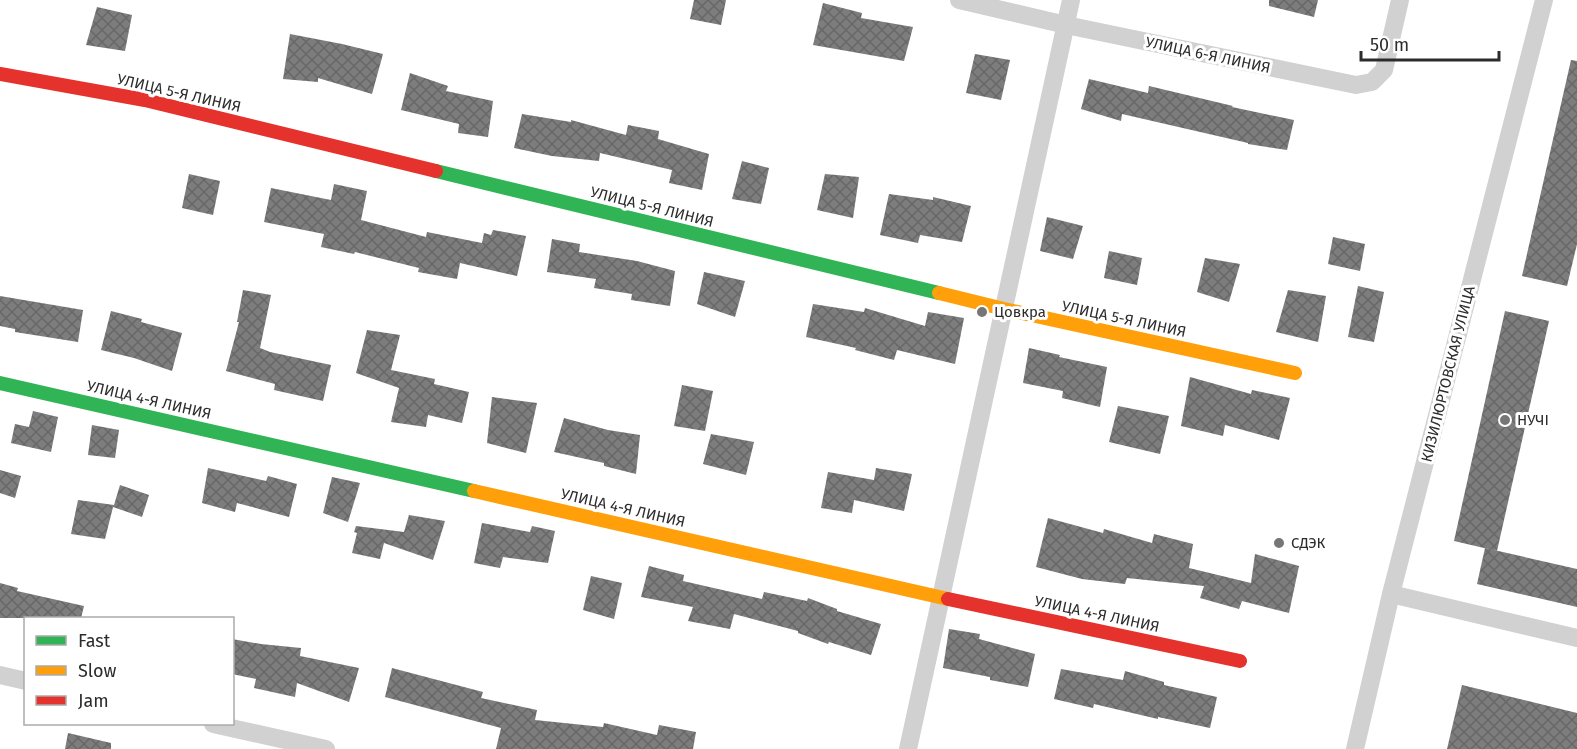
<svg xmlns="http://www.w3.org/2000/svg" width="1577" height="749" viewBox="0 0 1577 749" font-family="'Fira Sans',sans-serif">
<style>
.building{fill:url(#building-cross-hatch)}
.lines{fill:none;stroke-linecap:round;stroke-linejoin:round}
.street{stroke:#d1d1d1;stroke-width:18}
.fast{stroke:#30b455;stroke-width:14}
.slow{stroke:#ff9f0a;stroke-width:14}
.jam{stroke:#e5322d;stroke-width:14}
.poi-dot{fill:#767676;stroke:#fff;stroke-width:2}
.labels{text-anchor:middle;stroke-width:6;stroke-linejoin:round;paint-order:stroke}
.street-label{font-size:15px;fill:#2c2c2c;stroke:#fff}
.poi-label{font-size:15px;fill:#2c2c2c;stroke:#fff;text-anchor:start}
</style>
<defs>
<pattern id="building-cross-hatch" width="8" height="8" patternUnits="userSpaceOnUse" patternTransform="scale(1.5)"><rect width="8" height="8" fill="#7d7d7d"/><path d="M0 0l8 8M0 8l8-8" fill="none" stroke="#676767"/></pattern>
</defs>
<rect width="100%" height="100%" fill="#fff"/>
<g class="building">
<polygon points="694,0 726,0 721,25 690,19"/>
<polygon points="1269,0 1318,0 1314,17 1269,6"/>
<polygon points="823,3 862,13 861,18 913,27 904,61 813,45"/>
<polygon points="97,7 132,15 125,51 86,45"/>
<polygon points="290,34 342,44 383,54 372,94 318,78 318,82 283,79"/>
<polygon points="975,54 1010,60 1001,100 966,93"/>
<polygon points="1571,60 1577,61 1577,244 1567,286 1522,276"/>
<polygon points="410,73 448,86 446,91 493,101 488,137 458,133 459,124 401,110"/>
<polygon points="1089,79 1148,93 1149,86 1233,106 1232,107 1294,120 1287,150 1248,144 1248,143 1122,114 1121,121 1081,109"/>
<polygon points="522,114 571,122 571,120 626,135 628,125 659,131 658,139 709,154 702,190 669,183 672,170 600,153 599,161 552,156 514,148"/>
<polygon points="742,161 769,168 761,204 732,199"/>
<polygon points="189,174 220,181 213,215 182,208"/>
<polygon points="825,174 859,177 853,218 817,210"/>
<polygon points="334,184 367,191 361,220 426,237 427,232 482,243 484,233 491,235 493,230 526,236 517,276 460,263 457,279 418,272 419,268 355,252 354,254 321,247 324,234 264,222 271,188 331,200"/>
<polygon points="889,194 933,200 933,197 971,206 962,242 920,235 918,243 880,235"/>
<polygon points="1047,217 1083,226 1073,259 1040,251"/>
<polygon points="1333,237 1365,244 1360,271 1328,264"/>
<polygon points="552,239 580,244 579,252 637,261 675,271 670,306 631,300 632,294 594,288 596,279 547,272"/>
<polygon points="1109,251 1142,258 1137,285 1104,278"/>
<polygon points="1205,258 1240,264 1229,302 1197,292"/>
<polygon points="704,272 745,281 735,317 697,304"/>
<polygon points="1358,286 1384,292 1374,342 1348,337"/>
<polygon points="243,290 271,295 260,348 270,352 331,365 323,401 274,390 275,384 226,371 239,322 237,322"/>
<polygon points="1288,290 1326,296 1318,342 1276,332"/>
<polygon points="0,296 83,310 78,342 15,332 15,329 0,326"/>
<polygon points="813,304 864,312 865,308 925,326 928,312 964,318 955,364 897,350 894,360 855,350 856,348 806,337"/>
<polygon points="111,311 142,319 141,322 182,333 172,371 134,358 101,350"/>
<polygon points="1505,311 1549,321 1497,551 1454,541"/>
<polygon points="367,330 400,335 391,370 435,379 434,384 469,392 462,423 428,415 426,427 391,422 399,388 356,373"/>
<polygon points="1029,348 1060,355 1059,357 1107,367 1100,407 1062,398 1063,391 1023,383"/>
<polygon points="1190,377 1251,394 1252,390 1290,398 1279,440 1225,425 1223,436 1181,426"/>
<polygon points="682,385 713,391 705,431 674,426"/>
<polygon points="492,397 537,403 526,453 487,443"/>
<polygon points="1118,406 1169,416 1160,454 1109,442"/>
<polygon points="33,411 58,417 51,452 11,443 15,424 29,427"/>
<polygon points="564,418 608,430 640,435 636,474 604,466 604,463 554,452"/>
<polygon points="92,425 119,430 115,458 88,455"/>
<polygon points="711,434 754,442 746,475 703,464"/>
<polygon points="208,468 266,481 268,476 297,484 289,517 237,503 235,512 202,503"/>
<polygon points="876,468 912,474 904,511 854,500 852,513 821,508 828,472 874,480"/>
<polygon points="0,470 21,476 15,498 0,493"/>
<polygon points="332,477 360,483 348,522 323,513"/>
<polygon points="120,485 149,495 142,517 113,507 105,539 71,534 78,500 114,505"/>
<polygon points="409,515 445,521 433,560 384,543 380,559 352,553 357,533 354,532 356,526 404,532"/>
<polygon points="1048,518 1103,533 1104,529 1152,543 1154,534 1193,544 1189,568 1251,583 1255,554 1299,566 1289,613 1242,601 1239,609 1200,598 1204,586 1127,578 1125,584 1082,579 1036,567"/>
<polygon points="482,523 530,532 532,526 555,531 548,563 503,557 500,568 474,563"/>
<polygon points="1485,548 1577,569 1577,607 1477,584"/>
<polygon points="649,566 684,575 683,581 762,599 764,592 807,601 808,598 837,609 837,611 881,624 871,655 829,642 828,644 798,633 798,631 734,614 730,629 688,621 693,607 641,597"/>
<polygon points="591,576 622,583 614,619 583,610"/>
<polygon points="0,583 18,588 17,591 84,606 81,618 0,618"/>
<polygon points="949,629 980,634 979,639 1035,654 1028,687 990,680 990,677 943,668"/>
<polygon points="232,639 261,644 301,648 300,656 359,668 349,702 297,683 295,697 254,688 256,679 232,674"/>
<polygon points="392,668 483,692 481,698 537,710 535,720 603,727 604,723 657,735 659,725 696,732 693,749 496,749 501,728 385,697"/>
<polygon points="1061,669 1123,680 1125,671 1164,682 1164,685 1217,697 1210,728 1158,717 1158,719 1094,704 1093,708 1054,699"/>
<polygon points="1462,685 1577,713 1577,749 1447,749"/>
<polygon points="68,733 111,743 111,749 65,749"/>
</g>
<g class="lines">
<g class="street">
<polyline points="959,0 1066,25 1356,85 1372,82 1384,70 1400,0"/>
<polyline points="1391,594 1577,638"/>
<polyline points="0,675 26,681"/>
<polyline points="213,724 326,749"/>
<polyline points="908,749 1071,0"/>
<polyline points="1355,749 1391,594 1544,0"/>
</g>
<g class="fast">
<polyline points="436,171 939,293"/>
<polyline points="0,383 474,491"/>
</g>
<g class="slow">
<polyline points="939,293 1004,309 1295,373"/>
<polyline points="474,491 948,599"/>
</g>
<g class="jam">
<polyline points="0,74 145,100 436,171"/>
<polyline points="948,599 1240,661"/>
</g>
</g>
<g class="poi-dot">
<circle cx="982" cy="312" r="6"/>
<circle cx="1505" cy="420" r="6"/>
<circle cx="1279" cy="543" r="6"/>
</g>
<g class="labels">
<g class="street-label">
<text transform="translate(1208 55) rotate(12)" y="5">УЛИЦА 6-Я ЛИНИЯ</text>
<text transform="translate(179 93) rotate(13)" y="5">УЛИЦА 5-Я ЛИНИЯ</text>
<text transform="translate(652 207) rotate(14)" y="5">УЛИЦА 5-Я ЛИНИЯ</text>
<text transform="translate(1124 319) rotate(12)" y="5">УЛИЦА 5-Я ЛИНИЯ</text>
<text transform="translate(1448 374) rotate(-76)" y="5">КИЗИЛЮРТОВСКАЯ УЛИЦА</text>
<text transform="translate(149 400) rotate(13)" y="5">УЛИЦА 4-Я ЛИНИЯ</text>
<text transform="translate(623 508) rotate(13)" y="5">УЛИЦА 4-Я ЛИНИЯ</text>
<text transform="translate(1097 614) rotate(12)" y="5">УЛИЦА 4-Я ЛИНИЯ</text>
</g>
<g class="poi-label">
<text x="994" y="317">Цовкра</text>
<text x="1517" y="425">НУЧI</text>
<text x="1291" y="548">СДЭК</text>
</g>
</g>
<rect x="24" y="617" width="210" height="108" fill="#ffffff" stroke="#ababab" stroke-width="1.5"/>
<rect x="36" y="636" width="30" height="9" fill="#30b455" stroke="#ababab" stroke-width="1.5"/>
<text x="78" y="647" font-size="18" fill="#2c2c2c">Fast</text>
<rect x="36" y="666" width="30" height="9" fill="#ff9f0a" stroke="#ababab" stroke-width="1.5"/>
<text x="78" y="677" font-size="18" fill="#2c2c2c">Slow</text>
<rect x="36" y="696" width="30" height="9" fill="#e5322d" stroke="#ababab" stroke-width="1.5"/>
<text x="78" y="707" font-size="18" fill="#2c2c2c">Jam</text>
<path d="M1361 51v9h138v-9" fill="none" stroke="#2c2c2c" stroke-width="3"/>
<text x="1370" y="51" font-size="18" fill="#2c2c2c" stroke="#ffffff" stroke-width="4.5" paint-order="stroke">50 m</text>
</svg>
